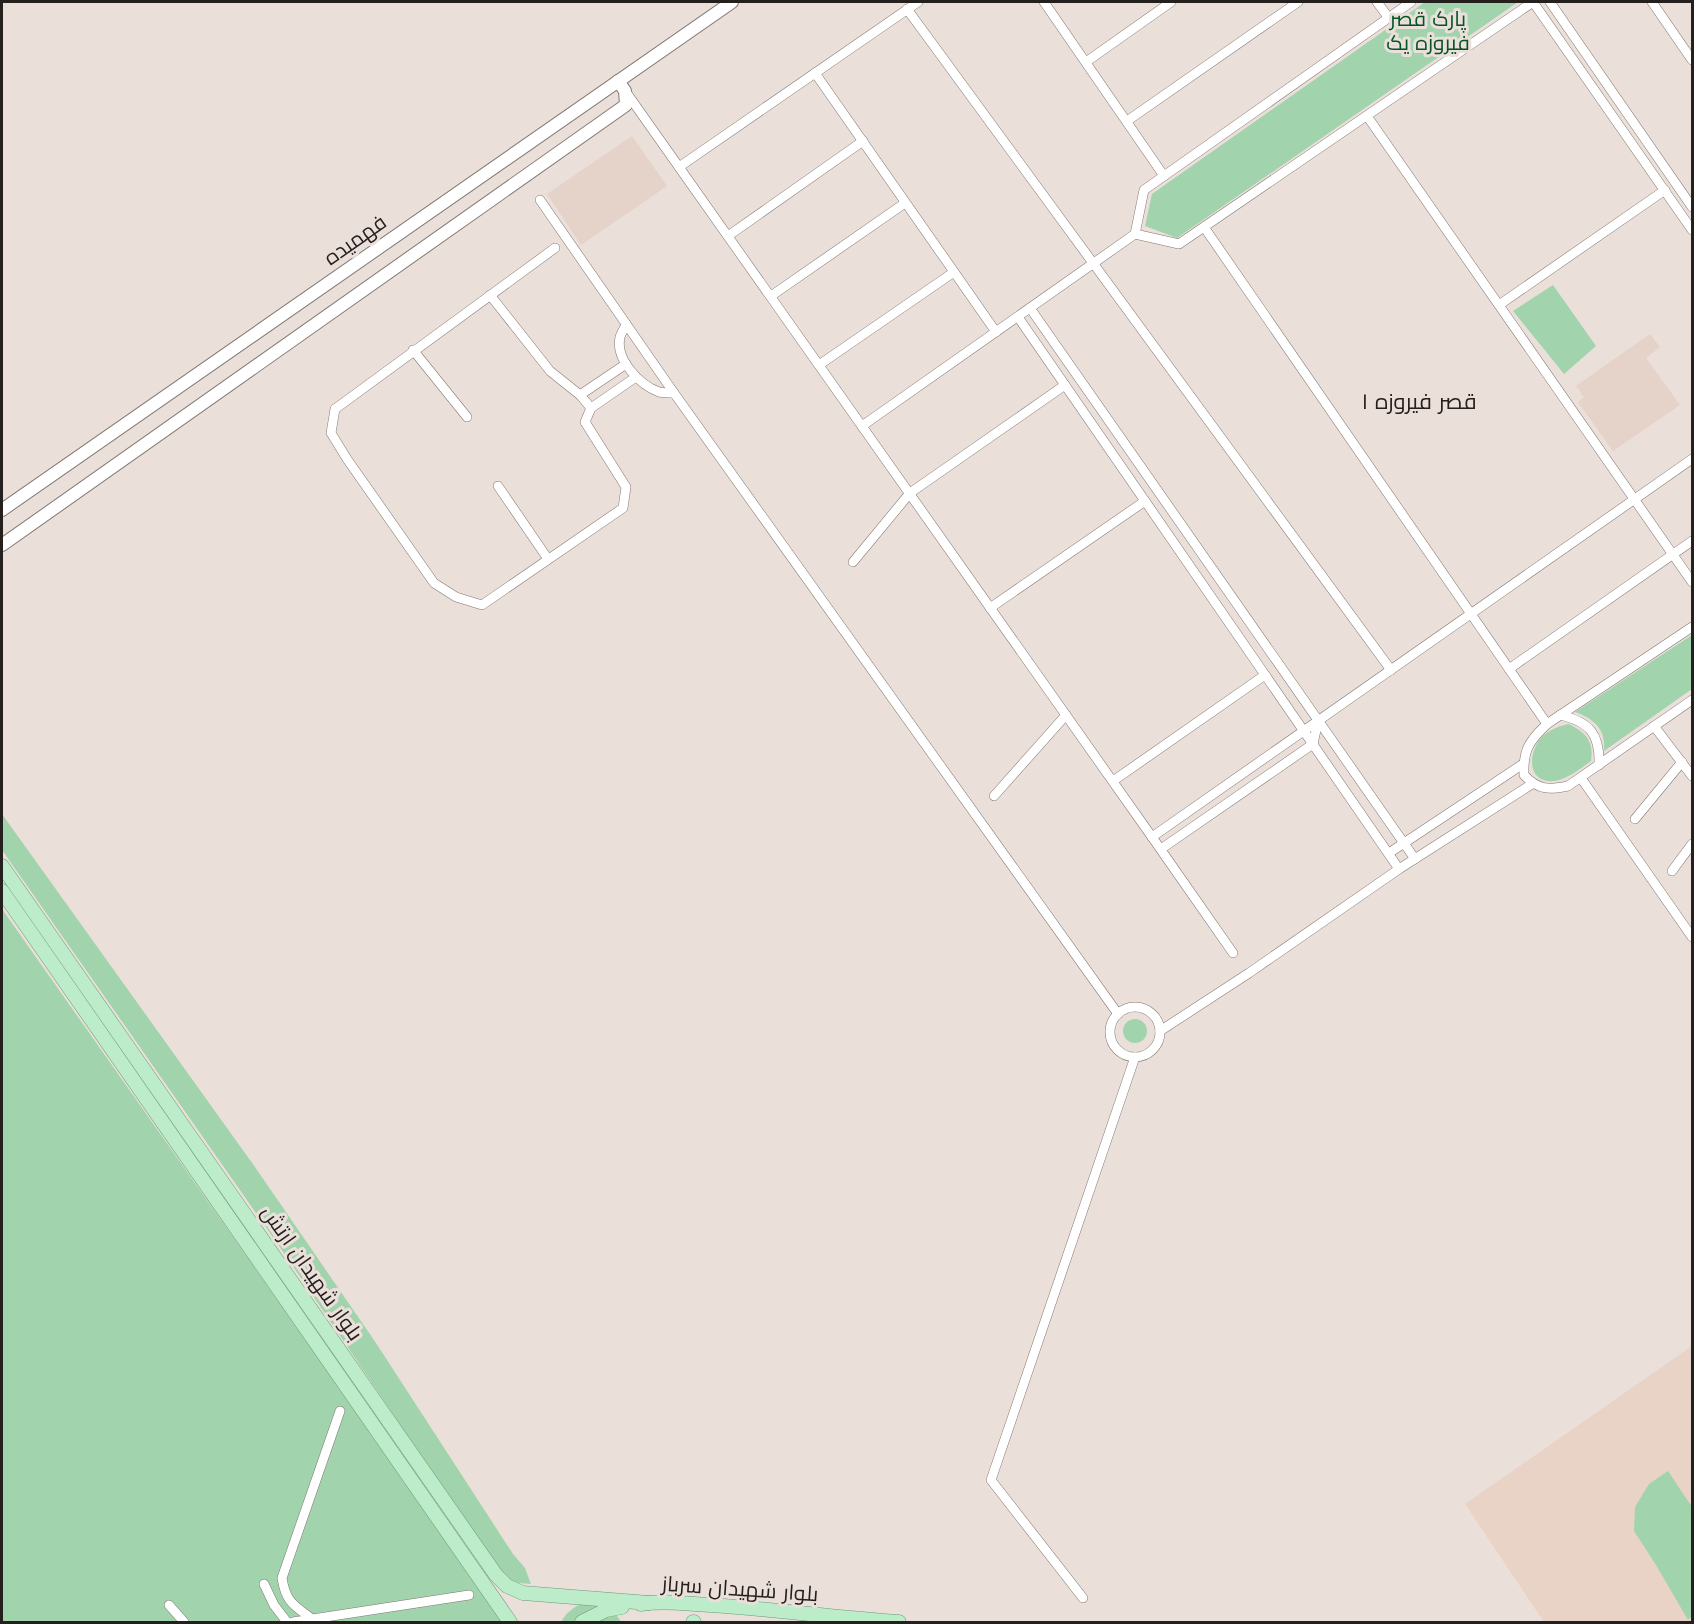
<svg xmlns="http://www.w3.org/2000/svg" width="1694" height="1624" viewBox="0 0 1694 1624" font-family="Jost,Cairo,sans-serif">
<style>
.built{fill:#e5d2c9}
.medical{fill:#e8d3c6}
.green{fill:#a1d4ad}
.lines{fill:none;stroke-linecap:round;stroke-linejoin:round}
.street-casing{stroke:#817772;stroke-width:10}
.secondary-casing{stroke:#817772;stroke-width:14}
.primary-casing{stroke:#6a9c76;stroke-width:15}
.street{stroke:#fff;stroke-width:9}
.secondary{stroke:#fff;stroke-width:12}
.primary{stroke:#bcecc9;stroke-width:14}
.labels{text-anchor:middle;stroke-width:6;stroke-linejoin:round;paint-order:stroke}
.park-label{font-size:21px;fill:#035528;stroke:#ebdfda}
.street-label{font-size:21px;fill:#24201e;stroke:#ebdfda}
.neighbourhood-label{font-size:22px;fill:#24201e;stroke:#ebdfda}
</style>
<rect width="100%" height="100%" fill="#ebdfda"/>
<g class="built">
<polygon points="632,136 667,186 581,245 547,194"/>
<polygon points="1650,334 1660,347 1646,358 1680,405 1613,451 1578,402 1584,397 1576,386"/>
</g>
<polygon class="medical" points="1692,1346 1692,1622 1544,1622 1465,1504"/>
<g class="green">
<polygon points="1425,2 1518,2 1177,238 1145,226 1152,194"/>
<polygon points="1553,285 1596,346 1564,374 1513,311"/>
<path d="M 1692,635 L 1692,689 L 1604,751 C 1606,730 1595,719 1575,712 Z"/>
<path d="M 1569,724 C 1586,733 1594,741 1591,761 C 1580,769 1563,783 1548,781 C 1525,778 1530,748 1543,736 C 1551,729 1559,726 1569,724 Z"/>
<polygon points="2,814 255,1167 376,1343 513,1554 525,1568 531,1584 509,1582 495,1565 286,1256 2,850"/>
<polygon points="2,909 504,1622 2,1622"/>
<circle cx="1135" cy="1031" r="12"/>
<polygon points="1668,1471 1692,1507 1692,1616 1688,1620 1656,1565 1634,1531 1635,1507 1649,1484"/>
<path d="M 585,1602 C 601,1602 613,1608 621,1622 L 561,1622 C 567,1612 573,1607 585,1602 Z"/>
</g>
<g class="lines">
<defs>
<g id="street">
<polyline points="1044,2 1164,176"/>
<polyline points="1377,2 1388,17"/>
<polyline points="1533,2 1692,230"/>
<polyline points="1550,2 1692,207"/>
<polyline points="1652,2 1692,60"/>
<polyline points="907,9 1391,670"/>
<polyline points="1086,62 1171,2"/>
<polyline points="815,73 996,332"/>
<polyline points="626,92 1152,837 1233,953"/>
<polyline points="1367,116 1692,582"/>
<polyline points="1127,121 1298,2"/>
<polyline points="679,167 918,2"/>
<polyline points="540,200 674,393 1118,1014"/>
<polyline points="1204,227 1547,724"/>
<polyline points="1135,234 1179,244 1533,2"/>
<polyline points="728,236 863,141"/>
<polyline points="490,295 550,371 580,395 591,408 585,422 626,487 623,508 482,605 456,597 434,583 347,459 331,433 335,409 555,248"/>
<polyline points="771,296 905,203"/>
<polyline points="1499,305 1665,190"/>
<polyline points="1030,308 1415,859"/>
<polyline points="1018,317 1399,869"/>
<path d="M 626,324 C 625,328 621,333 620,337 C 615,360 640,385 659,392 C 664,393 669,393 674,393"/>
<polyline points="413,350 467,417"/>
<polyline points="819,365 954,272"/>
<polyline points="580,395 626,364"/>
<polyline points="591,408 636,377"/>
<polyline points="862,426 1135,234 1144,190 1411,2"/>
<polyline points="498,486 548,559"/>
<polyline points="853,562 910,493 1065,385"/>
<polyline points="990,608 1145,501"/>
<path d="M 1692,627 L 1547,724 C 1529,741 1523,750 1524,775 C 1538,790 1549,790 1568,786 L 1692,700"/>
<polyline points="1509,669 1692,541"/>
<path d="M 1560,715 C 1590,722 1600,734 1599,765"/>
<polyline points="1654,726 1692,776"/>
<polyline points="1581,778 1692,937"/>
<polyline points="1113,781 1265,675"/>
<polyline points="994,796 1066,715"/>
<polyline points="1635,819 1682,762"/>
<polyline points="1152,837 1692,459"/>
<polyline points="1161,849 1313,744 1318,721"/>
<polyline points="1389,853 1523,764"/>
<polyline points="1672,871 1692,844"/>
<circle cx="1135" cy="1032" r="25"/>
<polyline points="1160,1031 1249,973 1399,869 1532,784"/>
<polyline points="264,1584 274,1605 287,1622"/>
<polyline points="1083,1598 991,1480 1135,1057"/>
<polyline points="169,1605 184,1622"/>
<path d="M 312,1619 C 294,1605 286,1603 282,1578 L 340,1411"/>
<polyline points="293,1622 469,1595"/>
</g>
<g id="secondary">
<polyline points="2,510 732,2"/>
<polyline points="2,545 626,105 625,91 618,81"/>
</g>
<g id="primary">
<polyline points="2,866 496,1575 507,1586 523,1593 649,1603"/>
<polyline points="2,891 510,1622"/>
<path d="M 641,1604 C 663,1600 688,1604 710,1605 C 773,1609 836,1618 899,1622"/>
<polyline points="582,1622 606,1610 622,1607"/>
<polyline points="693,1622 694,1622"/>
</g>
</defs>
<use href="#street" class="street-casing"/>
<use href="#secondary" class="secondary-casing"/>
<use href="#primary" class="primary-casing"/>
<use href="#street" class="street"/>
<use href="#secondary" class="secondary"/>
<use href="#primary" class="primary"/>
</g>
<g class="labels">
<g class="park-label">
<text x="1428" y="26">پارک قصر<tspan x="1428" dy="24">فیروزه یک</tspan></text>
</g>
<g class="street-label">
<text transform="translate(355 240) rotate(-35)" y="7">فهمیده</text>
<text transform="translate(312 1273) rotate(55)" y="7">بلوار شهیدان ارتش</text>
<text transform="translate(740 1589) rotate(4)" y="7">بلوار شهیدان سرباز</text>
</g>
<g class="neighbourhood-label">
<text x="1419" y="409">قصر فیروزه ۱</text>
</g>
</g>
<rect width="1694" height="1624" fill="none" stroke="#24201e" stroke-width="6"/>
</svg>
